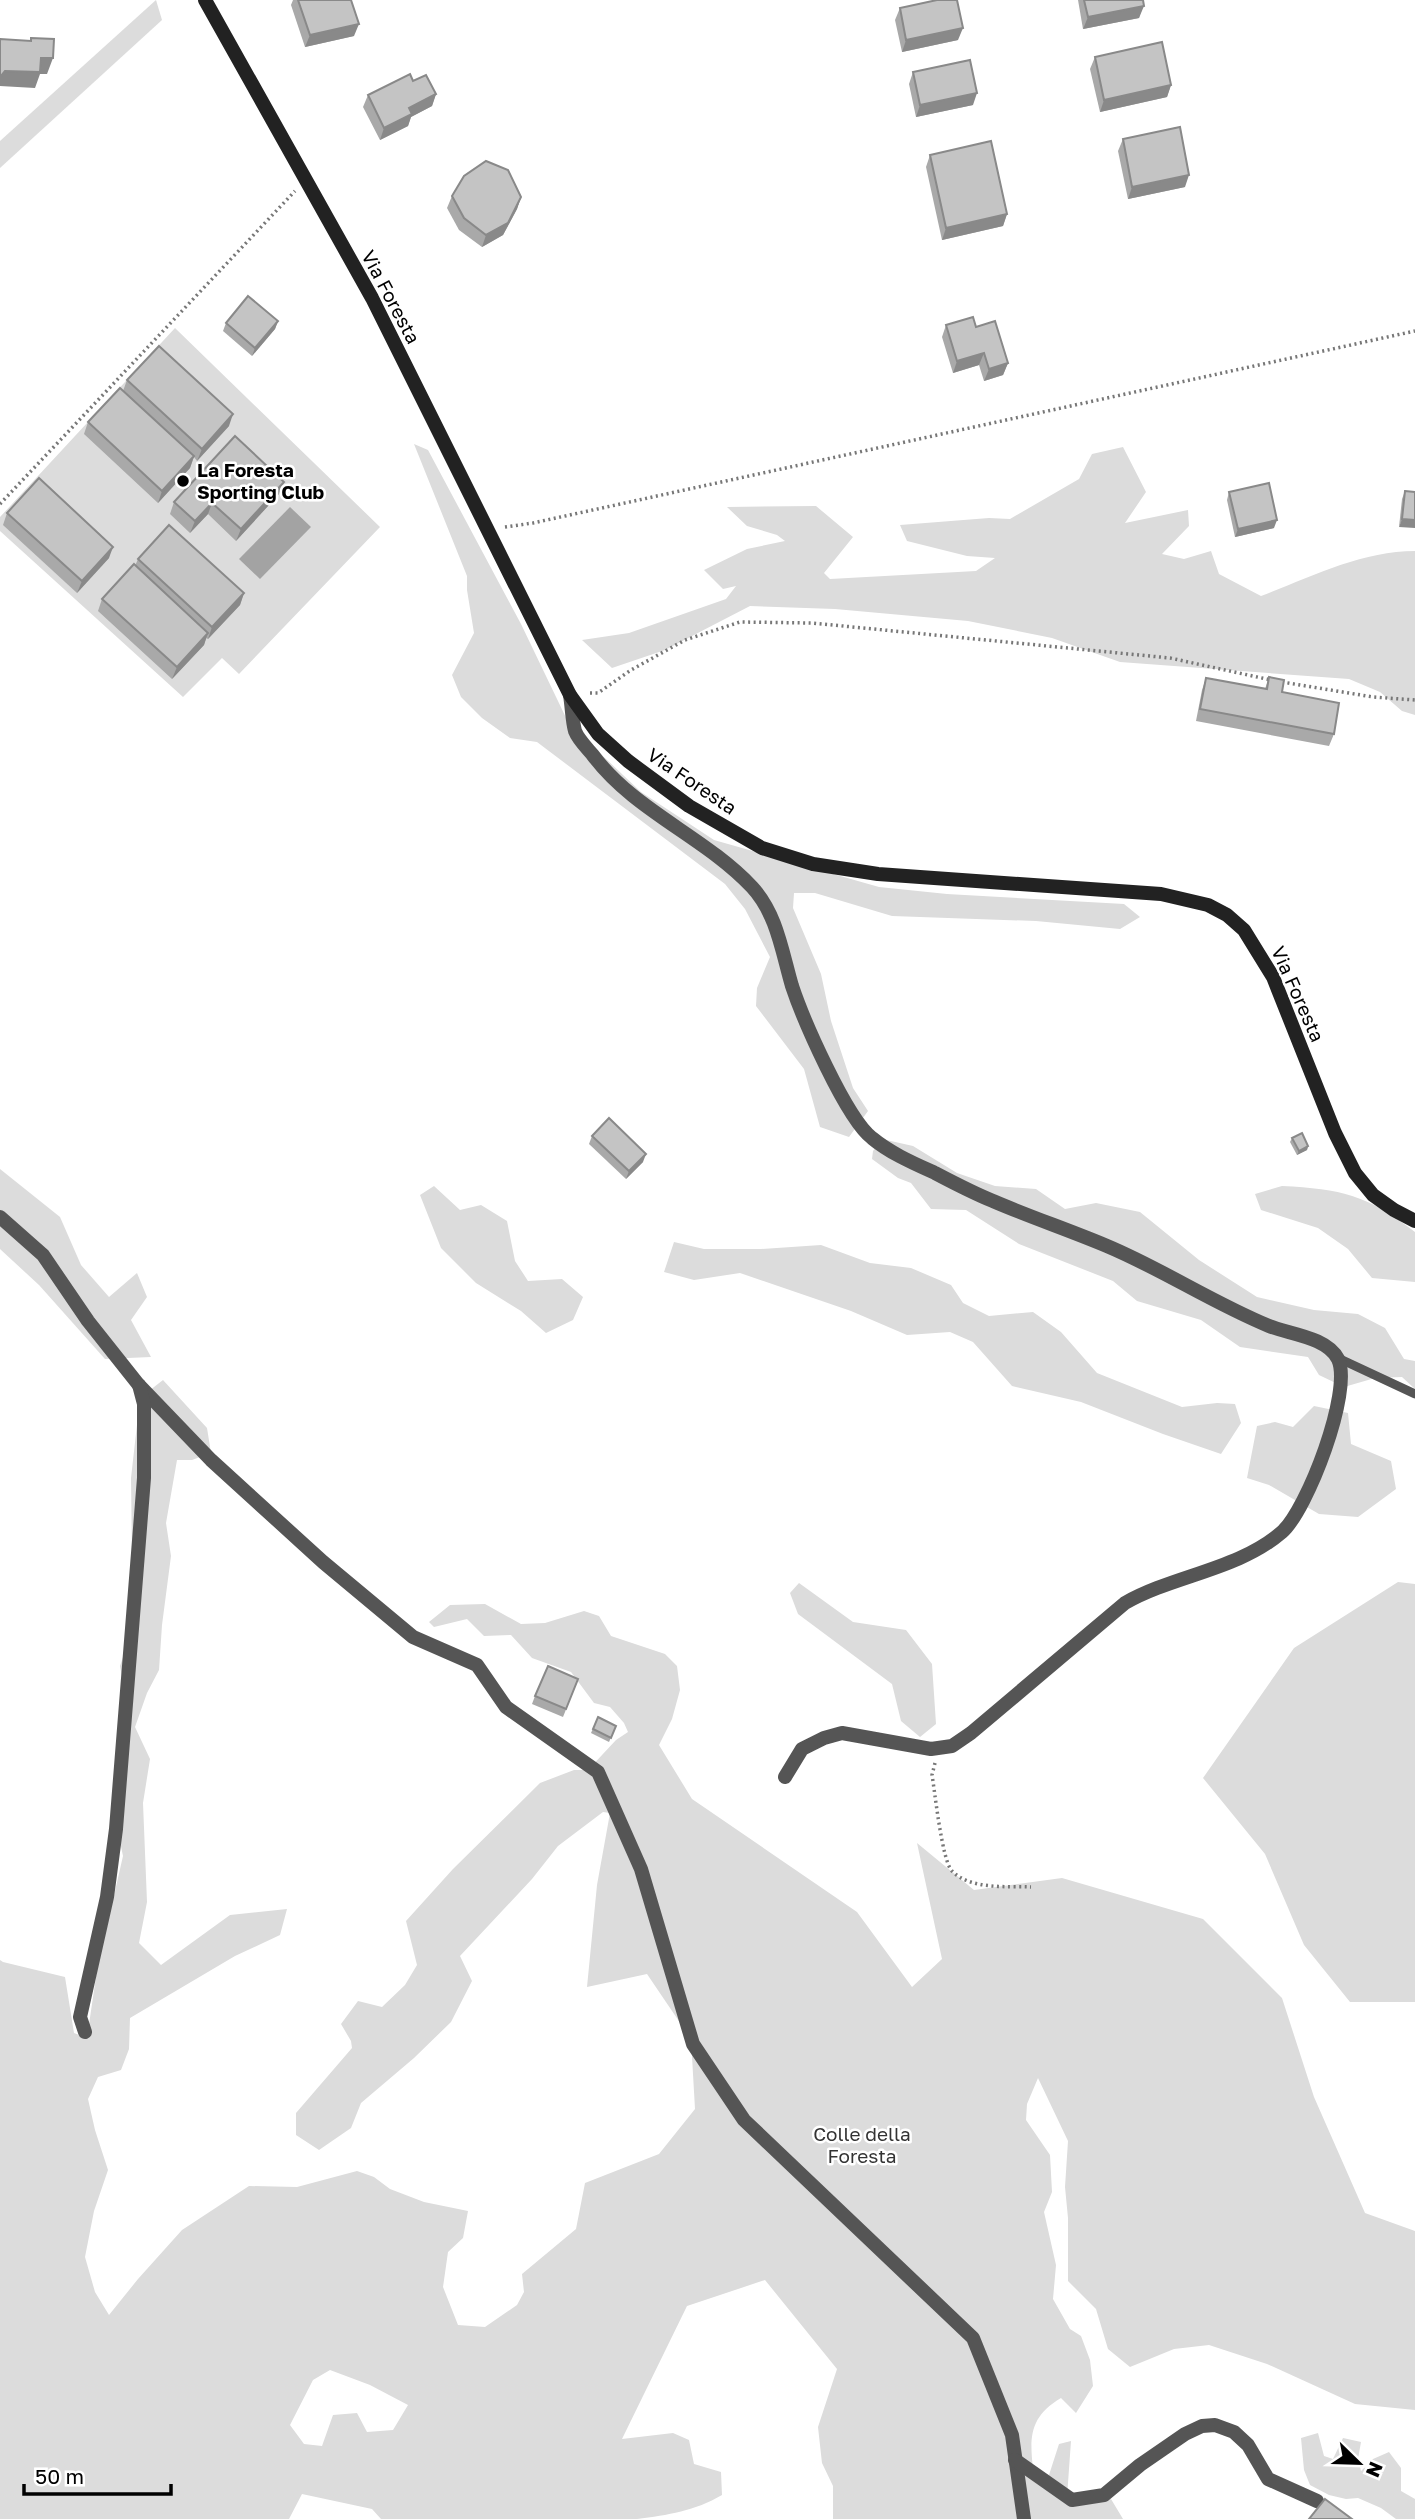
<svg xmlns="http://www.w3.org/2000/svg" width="1415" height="2519" viewBox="0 0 1415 2519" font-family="'Golos Text',sans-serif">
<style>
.green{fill:#dcdcdc;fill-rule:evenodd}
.water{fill:#a3a3a3}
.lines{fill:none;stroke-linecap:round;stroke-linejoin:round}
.path{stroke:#777;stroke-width:3.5;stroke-dasharray:2 3.5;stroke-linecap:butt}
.lane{stroke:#555;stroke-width:9}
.street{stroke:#555;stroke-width:14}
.secondary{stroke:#222;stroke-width:14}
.wall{fill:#a9a9a9}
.shaded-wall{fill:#898989}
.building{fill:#c4c4c4;stroke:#898989;stroke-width:2}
.poi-dot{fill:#000;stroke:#fff;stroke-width:2.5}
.labels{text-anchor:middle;stroke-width:5;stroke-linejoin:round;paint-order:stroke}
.street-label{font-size:19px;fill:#000;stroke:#fff}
.poi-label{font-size:19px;font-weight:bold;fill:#000;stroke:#fff;text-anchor:start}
.park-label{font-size:19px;fill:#333;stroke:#fff}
</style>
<rect width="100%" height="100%" fill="#fff"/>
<g class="green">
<polygon points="156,0 162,20 0,168 0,141"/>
<polygon points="175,328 380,527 239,674 222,658 183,697 0,531 0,517"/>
<polygon points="414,444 428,450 521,624 569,724 641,792 714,840 879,887 947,894 1124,904 1140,917 1120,929 1036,921 892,916 815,893 794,893 793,908 821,974 831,1021 853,1088 868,1111 849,1137 820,1127 804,1069 756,1006 757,988 770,957 745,909 725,884 537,742 510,738 482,718 461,697 452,675 474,633 467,590 467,576"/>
<path d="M 1123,447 L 1146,492 L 1125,523 L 1188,510 L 1189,526 L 1162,554 L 1184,559 L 1211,551 L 1219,574 L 1261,596 C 1311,577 1361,551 1415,551 L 1415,715 L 1402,711 L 1380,692 L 1349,679 L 1120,662 L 1052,638 L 968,621 L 835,609 L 750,606 L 665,650 L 612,668 L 582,640 L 629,633 L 726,599 L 736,586 L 723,589 L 704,570 L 747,549 L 785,541 L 777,535 L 747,526 L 727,507 L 816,506 L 853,537 L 824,573 L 830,579 L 976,571 L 995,558 L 967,556 L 907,541 L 900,525 L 989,518 L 1010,519 L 1079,479 L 1092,454 Z"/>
<polygon points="882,1139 913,1146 957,1173 995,1186 1036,1189 1065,1209 1096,1203 1140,1212 1199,1260 1257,1297 1314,1310 1358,1314 1385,1328 1404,1359 1415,1361 1415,1389 1402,1377 1375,1378 1344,1387 1319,1375 1308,1357 1240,1347 1201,1320 1137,1301 1113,1281 1019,1244 966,1210 931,1209 911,1183 898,1178 872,1159 873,1151"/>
<polygon points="0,1169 60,1217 81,1265 109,1297 137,1273 147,1297 131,1320 151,1357 105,1359 39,1285 0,1249"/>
<polygon points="434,1186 460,1210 481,1205 507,1221 515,1261 528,1281 562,1279 583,1297 573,1320 546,1333 521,1311 476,1283 441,1248 420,1195"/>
<path d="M 1282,1186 C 1341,1189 1368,1195 1415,1232 L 1415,1282 L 1372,1278 L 1348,1249 L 1318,1228 L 1261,1210 L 1255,1194 Z"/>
<polygon points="674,1242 704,1249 761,1249 821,1245 870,1263 911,1268 951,1285 963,1303 989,1316 1033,1312 1061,1332 1097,1373 1182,1407 1217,1403 1235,1404 1241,1423 1221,1454 1163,1434 1081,1402 1012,1386 973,1342 950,1332 907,1335 851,1311 740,1273 694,1280 664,1272"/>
<path d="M 163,1380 L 207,1428 L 211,1453 L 192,1460 L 177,1460 L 166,1523 L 171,1556 L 162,1625 L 159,1670 L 147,1693 L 135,1727 L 150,1759 L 143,1803 L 147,1902 L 139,1943 L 161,1965 L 230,1915 L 287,1909 L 280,1935 L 235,1956 L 130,2018 L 129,2049 L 121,2070 L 98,2077 L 88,2099 L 95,2130 L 108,2170 L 94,2211 L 85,2257 L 95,2292 L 109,2315 L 138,2279 L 182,2230 L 249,2186 L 297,2187 L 357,2171 L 374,2177 L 390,2189 L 424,2202 L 468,2211 L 463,2238 L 448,2252 L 443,2287 L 458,2325 L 485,2327 L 517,2305 L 524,2292 L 522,2274 L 576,2229 L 585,2183 L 659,2154 L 695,2109 L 691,2039 L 647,1974 L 587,1987 L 597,1885 L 610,1813 L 603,1812 L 558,1846 L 532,1879 L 460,1956 L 472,1981 L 451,2022 L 414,2058 L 361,2103 L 351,2128 L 319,2150 L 296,2135 L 296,2113 L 352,2048 L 351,2041 L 341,2024 L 358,2001 L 382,2007 L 405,1985 L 417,1965 L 406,1921 L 453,1869 L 540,1783 L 574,1770 L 588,1770 L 616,1740 L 628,1732 L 624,1723 L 610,1707 L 594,1703 L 571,1672 L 532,1658 L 511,1635 L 484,1636 L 467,1619 L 434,1627 L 429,1622 L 450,1605 L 485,1604 L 521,1624 L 545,1623 L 584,1611 L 599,1616 L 611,1636 L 665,1654 L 677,1666 L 680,1690 L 672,1719 L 659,1745 L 692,1799 L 857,1912 L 912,1987 L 942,1959 L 917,1843 L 974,1890 L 1062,1878 L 1203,1919 L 1282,1998 L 1314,2097 L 1365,2213 L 1415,2231 L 1415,2410 L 1355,2404 L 1267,2364 L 1209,2345 L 1174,2349 L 1130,2367 L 1108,2349 L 1096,2309 L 1068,2281 L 1068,2218 L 1065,2187 L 1068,2141 L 1038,2078 L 1027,2104 L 1026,2120 L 1050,2155 L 1052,2192 L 1044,2212 L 1056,2265 L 1053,2299 L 1070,2329 L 1081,2336 L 1090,2360 L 1093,2386 L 1076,2413 L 1061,2398 C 1031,2416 1029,2435 1033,2468 L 1049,2475 L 1059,2444 L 1071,2441 L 1067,2497 L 1084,2503 L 1111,2499 L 1123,2519 L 833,2519 L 833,2486 L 822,2463 L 818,2427 L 837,2369 L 765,2280 L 687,2306 L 622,2439 L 673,2433 L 689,2440 L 694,2464 L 721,2472 L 722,2495 C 695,2511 668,2515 637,2519 L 381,2519 L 372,2509 L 302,2494 L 289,2519 L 0,2519 L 0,1960 L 3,1962 L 65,1977 L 74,2033 L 87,2038 L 97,1970 L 123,1856 L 112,1804 L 125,1693 L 120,1666 L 133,1628 L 131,1478 L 140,1398 ZM 330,2370 L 370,2385 L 408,2405 L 393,2430 L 367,2432 L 357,2413 L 333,2415 L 322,2446 L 304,2444 L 290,2425 L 313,2380 Z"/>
<polygon points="1314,1406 1348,1413 1351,1444 1391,1461 1396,1489 1358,1517 1319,1514 1269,1485 1247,1478 1257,1426 1275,1422 1293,1427"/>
<polygon points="1398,1582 1415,1584 1415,2002 1350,2002 1304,1945 1265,1854 1203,1778 1294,1648"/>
<polygon points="799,1583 853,1622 906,1630 932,1664 936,1724 920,1737 901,1721 892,1684 798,1614 790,1593"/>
<polygon points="1318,2433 1324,2456 1333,2459 1343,2438 1361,2442 1358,2459 1361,2471 1373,2459 1389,2452 1401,2468 1401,2491 1415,2499 1415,2519 1396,2519 1381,2508 1358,2498 1346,2499 1329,2495 1310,2485 1304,2470 1301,2438"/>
</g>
<polygon class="water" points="290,507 311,527 260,579 239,559"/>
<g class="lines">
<g class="path">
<polyline points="0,504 295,191"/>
<polyline points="505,527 533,523 1415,331"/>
<polyline points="1282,682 1373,697 1415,700"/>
<polyline points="590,693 598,693 631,670 685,640 740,622 812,623 1170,658 1271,680"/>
<path d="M 935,1763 L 932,1775 C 935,1792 942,1861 952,1871 C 971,1890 1006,1886 1031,1887"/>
</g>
<polyline class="lane" points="1338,1358 1415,1394"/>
<g class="street">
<path d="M 570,695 C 572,707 572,720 575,731 C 578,739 586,747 592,754 C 634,811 704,836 752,887 C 777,914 782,952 792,986 C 803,1019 846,1118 872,1138 C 890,1153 913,1163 935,1173 C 954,1183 973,1193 993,1201 C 1030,1217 1069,1230 1107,1246 C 1162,1269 1213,1303 1269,1326 C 1289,1334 1327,1337 1338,1359 C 1353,1391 1307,1510 1282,1532 C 1238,1570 1174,1575 1125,1603 L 971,1733 L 952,1746 L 931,1749 L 842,1733 L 824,1738 L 802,1749 L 785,1777"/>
<polyline points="0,1217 43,1255 88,1321 138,1384 211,1460 323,1562 413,1637 477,1665 506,1707 598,1772 641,1869 693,2044 744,2120 973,2338 1012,2435 1024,2519"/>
<polyline points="85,2032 80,2017 107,1897 116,1829 144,1478 144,1404 139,1385"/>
<polyline points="1015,2460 1072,2500 1104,2495 1140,2465 1185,2434 1202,2426 1215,2425 1234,2432 1248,2445 1268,2479 1317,2501"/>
</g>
<polyline class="secondary" points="205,0 372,298 570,695 598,734 628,761 689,806 762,848 813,864 878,874 1161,894 1208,905 1227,915 1244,930 1273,977 1335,1133 1355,1173 1373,1195 1394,1210 1415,1221"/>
</g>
<g class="wall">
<polygon points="293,0 351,0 354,36 305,47 291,5"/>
<polygon points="1078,0 1143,0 1139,18 1083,29"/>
<polygon points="900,8 958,40 902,52 895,20"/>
<polygon points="1095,57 1171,85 1167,97 1100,112 1090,69"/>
<polygon points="913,72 973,105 916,117 909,84"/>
<polygon points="413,81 436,94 432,106 411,117 408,126 380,140 363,107 368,95"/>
<polygon points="1123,139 1185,187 1128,199 1118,151"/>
<polygon points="930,155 1007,214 1003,226 942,240 926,167"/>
<polygon points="452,196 521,197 517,209 503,235 482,247 459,230 447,208"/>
<polygon points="278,321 275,329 252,356 223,331 226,323"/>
<polygon points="946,325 976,327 1008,363 1003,375 984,381 979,365 953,373 942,337"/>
<polygon points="127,380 229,426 197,461 194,457 190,468 158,503 84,434 88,422 123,391"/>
<polygon points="1405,491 1415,492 1399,527 1402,499"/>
<polygon points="1229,492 1274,528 1235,537 1227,500"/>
<polygon points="279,494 236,541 208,514 190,533 170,514 174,502"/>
<polygon points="7,513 109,558 77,593 3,525"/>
<polygon points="138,559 244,593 240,605 208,639 206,638 204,645 172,679 98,611 102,599 135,566"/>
<polygon points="1269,677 1282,692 1334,734 1329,746 1196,721 1202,690 1206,678 1265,689"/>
<polygon points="592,1136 643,1162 626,1179 589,1144"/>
<polygon points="1292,1138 1308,1146 1307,1150 1297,1155 1290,1142"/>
<polygon points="575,1687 563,1717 532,1704 535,1696"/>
<polygon points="598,1717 616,1726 609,1742 591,1733"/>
</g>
<g class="shaded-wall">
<polygon points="1144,6 1139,18 1083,29 1088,17"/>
<polygon points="359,24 354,36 305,47 310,35"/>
<polygon points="963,28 958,40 902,52 906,40"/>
<polygon points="41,58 53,58 47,74 40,74 35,88 0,86 0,77 5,71"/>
<polygon points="1171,85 1167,97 1100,112 1104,100"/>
<polygon points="977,93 973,105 916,117 920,105"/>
<polygon points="436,94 432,106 411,117 408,126 380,140 384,128 409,108"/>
<polygon points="1189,175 1185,187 1128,199 1132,187"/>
<polygon points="521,197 517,209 503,235 482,247 486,235"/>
<polygon points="1007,214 1003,226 942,240 946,228"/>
<polygon points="278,321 275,329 252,356 255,348"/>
<polygon points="984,353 979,365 953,373 957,361"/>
<polygon points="1008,363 1003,375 984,381 989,369"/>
<polygon points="233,414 229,426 197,461 202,449"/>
<polygon points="194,456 190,468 158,503 162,491"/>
<polygon points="284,482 279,494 236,541 241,529"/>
<polygon points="212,503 208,514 190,533 195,521"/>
<polygon points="1402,519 1415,520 1415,528 1399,527"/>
<polygon points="1277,520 1274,528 1235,537 1238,529"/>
<polygon points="113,547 109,558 77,593 82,581"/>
<polygon points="244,593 240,605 208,639 212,627"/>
<polygon points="208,633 204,645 172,679 177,667"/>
<polygon points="1308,1146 1307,1150 1297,1155 1299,1151"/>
<polygon points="646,1154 643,1162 626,1179 629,1171"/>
</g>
<g class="building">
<polygon points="298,0 351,0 359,24 310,35"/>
<polygon points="937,0 957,0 963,28 906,40 900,8"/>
<polygon points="1084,0 1143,0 1144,6 1088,17"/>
<polygon points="31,38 54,39 53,58 41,58 40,72 5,71 0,77 0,39 31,41"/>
<polygon points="1162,42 1171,85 1104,100 1095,57"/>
<polygon points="970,60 977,93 920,105 913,72"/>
<polygon points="410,74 413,81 426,75 436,94 409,108 412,114 384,128 368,95"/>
<polygon points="1180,127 1189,175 1132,187 1123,139"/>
<polygon points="991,141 1007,214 946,228 930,155"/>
<polygon points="486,161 508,170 521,197 508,223 486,235 464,218 452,196 464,176"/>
<polygon points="248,296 278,321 255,348 226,323"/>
<polygon points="973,317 976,327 995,321 1008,363 989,369 984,353 957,361 946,325"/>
<polygon points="159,346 233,414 202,449 127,380"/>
<polygon points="120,388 194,456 162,491 88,422"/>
<polygon points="235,436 284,482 241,529 212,503 195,521 174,502"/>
<polygon points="39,478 113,547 82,581 7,513"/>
<polygon points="1269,483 1277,520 1238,529 1229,492"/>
<polygon points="1405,491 1415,492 1415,520 1402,519"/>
<polygon points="169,525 244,593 212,627 138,559"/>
<polygon points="134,564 208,633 177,667 102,599"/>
<polygon points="1269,677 1284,680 1282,692 1339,703 1334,734 1200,709 1206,678 1267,689"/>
<polygon points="609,1118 646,1154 629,1171 592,1136"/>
<polygon points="1302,1133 1308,1146 1299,1151 1292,1138"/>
<polygon points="548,1666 578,1679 566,1709 535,1696"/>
<polygon points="598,1717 616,1726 611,1738 593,1729"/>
<polygon points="1325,2499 1352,2519 1309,2519"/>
</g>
<circle class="poi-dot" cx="183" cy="481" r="7"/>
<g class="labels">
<g class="street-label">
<text transform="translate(391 297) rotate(62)" y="7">Via Foresta</text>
<text transform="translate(692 781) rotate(34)" y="7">Via Foresta</text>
<text transform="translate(1298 994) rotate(66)" y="7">Via Foresta</text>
</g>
<g class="poi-label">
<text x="197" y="477">La Foresta<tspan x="197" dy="22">Sporting Club</tspan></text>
</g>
<g class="park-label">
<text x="862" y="2141">Colle della<tspan x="862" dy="22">Foresta</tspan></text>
</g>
</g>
<g transform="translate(1359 2463) rotate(113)" stroke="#ffffff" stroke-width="5" paint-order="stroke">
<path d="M0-5L12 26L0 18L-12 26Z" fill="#000000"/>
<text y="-10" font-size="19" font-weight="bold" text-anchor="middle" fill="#000000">N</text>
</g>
<path d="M24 2484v10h147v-10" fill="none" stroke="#000000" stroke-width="3.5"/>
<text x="35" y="2484" font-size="21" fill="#000000" stroke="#ffffff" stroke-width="5" paint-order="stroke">50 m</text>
</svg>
